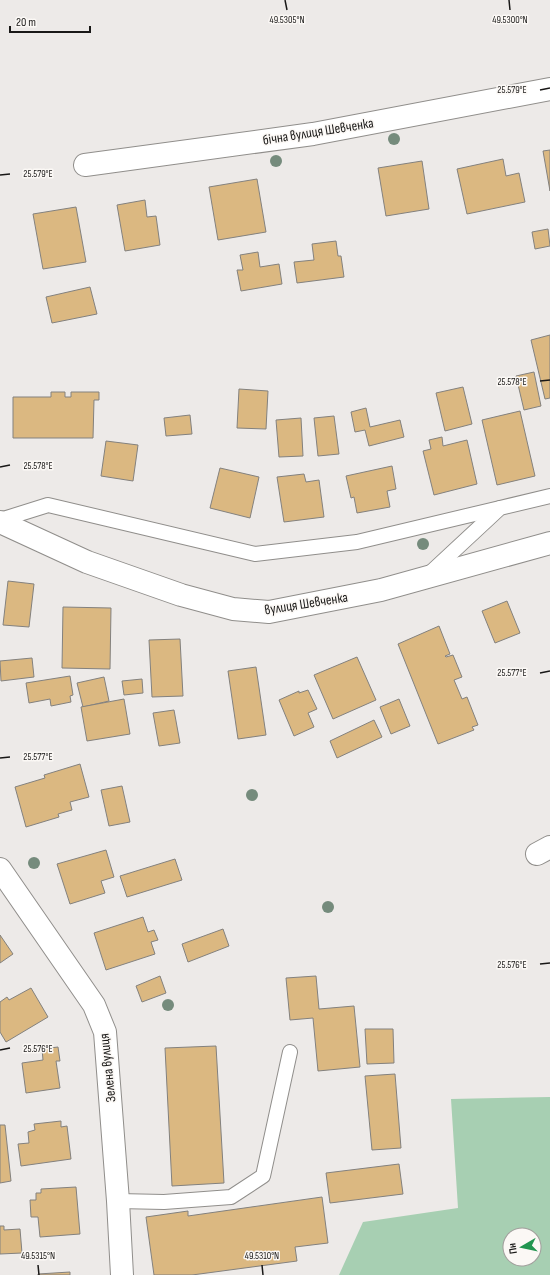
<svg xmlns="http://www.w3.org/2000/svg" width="550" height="1275" viewBox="0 0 550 1275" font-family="'Sofia Sans Condensed',sans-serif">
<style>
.green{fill:#a7cfb2;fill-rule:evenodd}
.building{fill:#dbb881;stroke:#83817e}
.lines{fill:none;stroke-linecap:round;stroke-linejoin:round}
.lane-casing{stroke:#908e8b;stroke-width:16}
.street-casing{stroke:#908e8b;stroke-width:24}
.lane{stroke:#fff;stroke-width:14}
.street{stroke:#fff;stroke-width:22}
.tree{fill:#758b7c}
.ticks{fill:none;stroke:#191817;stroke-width:1.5}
.labels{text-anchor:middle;stroke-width:3;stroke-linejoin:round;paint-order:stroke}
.street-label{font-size:14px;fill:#191817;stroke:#fbf8f5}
.ticks-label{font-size:10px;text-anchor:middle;fill:#191817;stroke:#fbf8f5;stroke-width:3;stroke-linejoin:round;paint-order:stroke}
</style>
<rect width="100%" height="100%" fill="#edeae8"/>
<path class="green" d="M 550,1097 L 550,1275 L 339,1275 L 363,1222 L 458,1208 L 451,1099 ZM 510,1235 L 534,1235 L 534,1259 L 510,1259 Z"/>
<g class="building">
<polygon points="550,150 550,191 543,151"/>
<polygon points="503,159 506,176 519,173 525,202 467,214 457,169"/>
<polygon points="422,161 429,209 386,216 378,168"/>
<polygon points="257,179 266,232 218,240 209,187"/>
<polygon points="145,200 147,217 156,216 160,245 125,251 117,205"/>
<polygon points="76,207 86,262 43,269 33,214"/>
<polygon points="548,229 550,246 535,249 532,232"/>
<polygon points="336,241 338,256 341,256 344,277 297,283 294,262 314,260 312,244"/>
<polygon points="258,252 260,267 279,264 282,284 241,291 237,270 243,270 240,255"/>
<polygon points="90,287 97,314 52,323 46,297"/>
<polygon points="550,335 550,398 545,399 531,340"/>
<polygon points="534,372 541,406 524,410 516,376"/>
<polygon points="463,387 472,424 445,431 436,393"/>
<polygon points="239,389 268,391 266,429 237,428"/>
<polygon points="51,392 65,392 65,397 71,397 71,392 99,392 99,400 94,400 93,438 13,438 13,397 51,397"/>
<polygon points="366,408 370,427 400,420 404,437 369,446 365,430 355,432 351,412"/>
<polygon points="520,411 535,476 497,485 482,420"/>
<polygon points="190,415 192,434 166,436 164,418"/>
<polygon points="334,416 339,454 318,456 314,418"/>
<polygon points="301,418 303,456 279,457 276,420"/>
<polygon points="442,437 443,446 467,440 477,484 434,495 423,451 431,449 429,440"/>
<polygon points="106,441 138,445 133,481 101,476"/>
<polygon points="392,466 396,489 387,491 390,507 357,513 354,497 351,498 346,476"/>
<polygon points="220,468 259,477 250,518 210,508"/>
<polygon points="304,474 306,482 319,480 324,517 284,522 277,477"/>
<polygon points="8,581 34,584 29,627 3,625"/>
<polygon points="507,601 520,633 495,643 482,611"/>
<polygon points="63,607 111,608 110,669 62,668"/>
<polygon points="439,626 450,654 445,656 446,657 453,655 462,677 454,680 462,699 467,697 478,725 472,727 474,730 438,744 398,644"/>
<polygon points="180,639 183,696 152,697 149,640"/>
<polygon points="357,657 376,700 333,719 314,675"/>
<polygon points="32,658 34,677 1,681 0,661"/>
<polygon points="256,667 266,735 238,739 228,671"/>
<polygon points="70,676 73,695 70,696 71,702 51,706 50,699 29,703 26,683"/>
<polygon points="104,677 109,701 83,707 77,683"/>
<polygon points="142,679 143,693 124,695 122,681"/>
<polygon points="308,690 317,709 308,713 314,727 294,736 279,700 299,691 299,693"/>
<polygon points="124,699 130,734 87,741 81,707"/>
<polygon points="399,699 410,726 391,734 380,707"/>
<polygon points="174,710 180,743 159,746 153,713"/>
<polygon points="374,720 382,737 337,758 330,741"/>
<polygon points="80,764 89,797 70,802 72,810 58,814 59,817 26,827 15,787 45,778 44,775"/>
<polygon points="122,786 130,822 109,826 101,790"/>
<polygon points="106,850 114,877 101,881 105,893 70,904 57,864"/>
<polygon points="175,859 182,880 127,897 120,876"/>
<polygon points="143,917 148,932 154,930 158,940 151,942 155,954 106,970 94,933"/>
<polygon points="223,929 229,946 188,962 182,944"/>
<polygon points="0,935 13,954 0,963"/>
<polygon points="160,976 166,993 142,1002 136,986"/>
<polygon points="316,976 319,1009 354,1006 360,1067 318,1071 313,1018 290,1020 286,978"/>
<polygon points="31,988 48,1017 6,1042 0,1032 0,1002 7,997 9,1000"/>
<polygon points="365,1029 393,1029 394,1063 367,1064"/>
<polygon points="216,1046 224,1183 172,1186 165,1048"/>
<polygon points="58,1047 60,1061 56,1061 60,1088 26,1093 22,1063 43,1060 42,1049"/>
<polygon points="395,1074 401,1148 372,1150 365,1076"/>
<polygon points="61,1121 61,1127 67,1126 71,1159 21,1166 18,1144 29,1143 28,1132 35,1130 34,1124"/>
<polygon points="0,1125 5,1125 11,1181 0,1183"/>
<polygon points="399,1164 403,1194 330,1203 326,1173"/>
<polygon points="76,1187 80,1234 40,1237 38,1217 31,1217 30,1200 36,1200 36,1193 41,1193 41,1189"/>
<polygon points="322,1197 328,1243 295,1247 297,1261 192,1275 154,1275 146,1217 188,1211 188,1216"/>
<polygon points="0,1226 4,1226 4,1230 20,1229 22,1253 0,1254"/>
<polygon points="70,1272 70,1275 38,1275 38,1274"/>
</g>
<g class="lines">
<defs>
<g id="lane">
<polyline points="0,520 48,505 255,554 357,542 500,508"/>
<polyline points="429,574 500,508 550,496"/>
<polyline points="118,1201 164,1202 231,1197 263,1176 290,1052"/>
</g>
<g id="street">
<polyline points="85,165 313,134 550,89"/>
<polyline points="0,522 87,562 181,595 233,609 269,612 381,590 550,543"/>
<polyline points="537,854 550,847"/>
<polyline points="0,869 94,1005 105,1032 118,1201 122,1275"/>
</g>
</defs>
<use href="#lane" class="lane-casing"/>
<use href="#street" class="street-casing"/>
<use href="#lane" class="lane"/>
<use href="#street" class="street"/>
</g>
<g class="tree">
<circle cx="394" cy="139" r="6"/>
<circle cx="276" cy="161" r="6"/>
<circle cx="423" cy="544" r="6"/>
<circle cx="252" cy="795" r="6"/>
<circle cx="34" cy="863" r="6"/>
<circle cx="328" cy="907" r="6"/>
<circle cx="168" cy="1005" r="6"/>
</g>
<path class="ticks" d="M 285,0 L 287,10M 509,0 L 510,10M 540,90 L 550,88M 0,175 L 10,174M 540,381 L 550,380M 0,467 L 10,465M 540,673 L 550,671M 0,758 L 10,757M 540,964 L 550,963M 0,1050 L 10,1048M 38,1265 L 39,1275M 262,1265 L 263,1275"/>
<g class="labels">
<g class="street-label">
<text transform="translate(318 131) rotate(-9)" y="5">бічна вулиця Шевченка</text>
<text transform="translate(306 603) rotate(-9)" y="5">вулиця Шевченка</text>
<text transform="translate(107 1068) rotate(-96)" y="5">Зелена вулиця</text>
</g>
</g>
<g class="ticks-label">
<text x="287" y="23">49.5305°N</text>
<text x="510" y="23">49.5300°N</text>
<text x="512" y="93">25.579°E</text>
<text x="38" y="177">25.579°E</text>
<text x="512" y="385">25.578°E</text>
<text x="38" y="469">25.578°E</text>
<text x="512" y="676">25.577°E</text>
<text x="38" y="760">25.577°E</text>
<text x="512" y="968">25.576°E</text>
<text x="38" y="1052">25.576°E</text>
<text x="38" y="1259">49.5315°N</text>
<text x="262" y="1259">49.5310°N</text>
</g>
<g transform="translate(522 1247) rotate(261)"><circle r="19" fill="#fbf8f5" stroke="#a19e9c"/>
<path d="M0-3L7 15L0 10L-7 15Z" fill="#229550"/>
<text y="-6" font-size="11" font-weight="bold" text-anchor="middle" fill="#191817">Пн</text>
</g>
<path d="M10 26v6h80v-6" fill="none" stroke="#191817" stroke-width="2"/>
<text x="16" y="26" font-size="12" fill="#191817" stroke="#fbf8f5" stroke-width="3" paint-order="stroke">20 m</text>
</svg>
